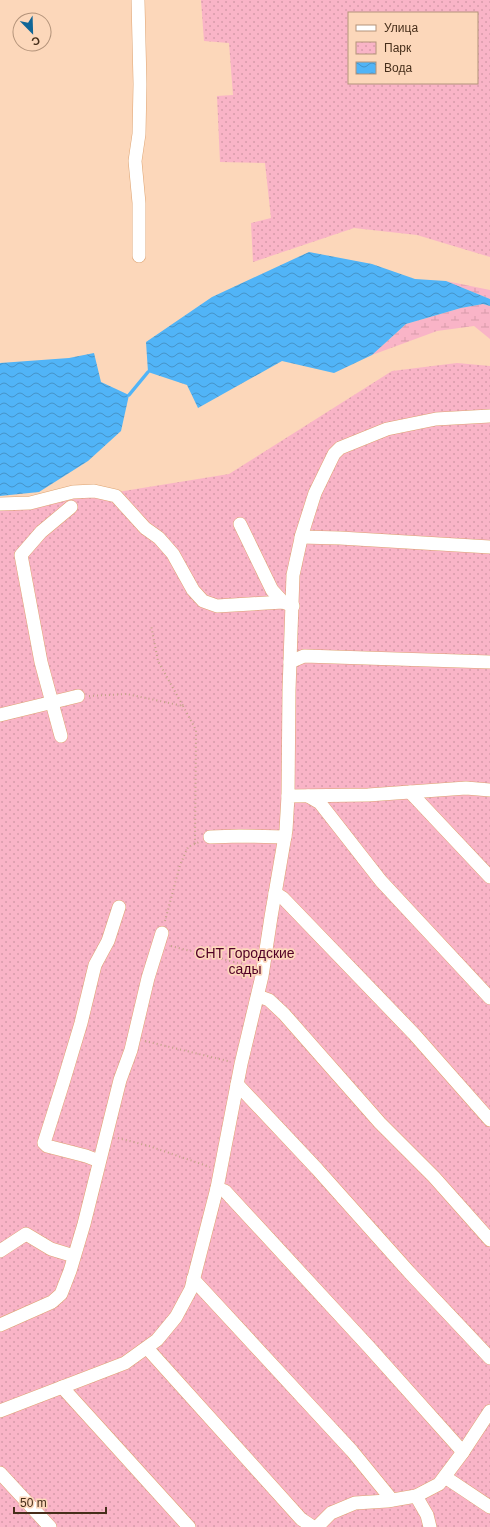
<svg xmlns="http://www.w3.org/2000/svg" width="490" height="1527" viewBox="0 0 490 1527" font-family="Arial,sans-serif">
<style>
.wetland{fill:url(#wetland-marsh)}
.park{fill:url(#park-dots);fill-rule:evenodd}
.water{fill:url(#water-waves)}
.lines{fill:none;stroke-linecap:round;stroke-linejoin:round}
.stream{stroke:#51b4f7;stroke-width:3.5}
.minor-casing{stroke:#dea472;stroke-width:14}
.path{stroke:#c3a288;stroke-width:2;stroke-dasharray:1 3;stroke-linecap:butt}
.minor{stroke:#fff;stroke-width:13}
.labels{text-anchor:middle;stroke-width:3.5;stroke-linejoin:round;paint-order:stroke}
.park-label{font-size:14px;fill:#520026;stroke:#fcd7ba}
</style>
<defs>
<pattern id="wetland-marsh" width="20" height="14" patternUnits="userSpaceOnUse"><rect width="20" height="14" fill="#f9b4c7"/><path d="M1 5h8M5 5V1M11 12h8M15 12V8" fill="none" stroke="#d79baa"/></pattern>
<pattern id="park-dots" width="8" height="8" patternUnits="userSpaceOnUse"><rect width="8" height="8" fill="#f9b4c7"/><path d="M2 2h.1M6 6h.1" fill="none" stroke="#d79baa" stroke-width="1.8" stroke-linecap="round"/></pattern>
<pattern id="water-waves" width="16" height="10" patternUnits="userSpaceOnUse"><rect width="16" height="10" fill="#51b4f7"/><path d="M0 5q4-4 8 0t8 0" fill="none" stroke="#4593c7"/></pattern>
</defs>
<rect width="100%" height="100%" fill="#fcd7ba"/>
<g class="wetland">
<polygon points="446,281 490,290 490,299"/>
<polygon points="483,304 490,306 490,339 474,326 437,331 372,355 406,324 461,308"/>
</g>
<g class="park">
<path d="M 201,0 L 490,0 L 490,257 L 417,235 L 354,228 L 253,262 L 251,223 L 271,218 L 265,163 L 220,162 L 217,96 L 233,95 L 229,43 L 204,41 ZM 349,13 L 477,13 L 477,83 L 349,83 Z"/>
<polygon points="457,363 490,366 490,1527 0,1527 0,511 229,474 392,371"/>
</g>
<g class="water">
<polygon points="309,252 372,264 415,279 446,281 490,299 490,306 483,304 461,308 406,324 372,355 334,373 282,361 198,408 187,385 148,372 146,342 212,297"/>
<polygon points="94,353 101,382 129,395 121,431 88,461 39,492 0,496 0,363 69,358"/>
</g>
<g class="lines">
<polyline class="stream" points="129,395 148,372"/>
<defs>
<g id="minor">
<polyline points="138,0 140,84 139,134 135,161 139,203 139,256"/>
<polyline points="0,504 30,503 73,492 94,491 116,496 145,528 159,538 173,554 193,590 203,601 217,606 283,602 293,606"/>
<polyline points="240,524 272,590 283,602"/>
<polyline points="301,537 340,538 490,547"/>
<polyline points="290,662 304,656 490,662"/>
<polyline points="0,715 78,696"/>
<polyline points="61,736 41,662 21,555 41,532 71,507"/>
<polyline points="410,792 490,877"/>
<polyline points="288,796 289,690 293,575 302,534 315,493 334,454 340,448 387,429 436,419 490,416"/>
<polyline points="308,796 320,803 381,881 490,998"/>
<polyline points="210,837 240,836 285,837"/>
<polyline points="275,893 283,898 414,1034 490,1120"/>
<polyline points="258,996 269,1000 284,1014 380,1123 434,1177 490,1240"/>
<polyline points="237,1084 317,1169 409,1272 490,1358"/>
<polyline points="99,1161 86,1156 47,1146 44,1143 63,1083 81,1023 95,965 108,941 119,907"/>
<polyline points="217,1188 225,1191 369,1347 463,1452"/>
<polyline points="0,1251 26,1234 51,1249 74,1256"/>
<polyline points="193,1279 352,1451 392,1500"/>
<polyline points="0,1325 52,1302 61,1294 70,1271 84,1224 120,1080 131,1050 148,978 162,933"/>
<polyline points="147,1348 301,1519 313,1527"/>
<polyline points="62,1387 189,1527"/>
<polyline points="0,1411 125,1363 157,1340 176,1317 191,1289 217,1188 241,1064 262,976 271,917 286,830 288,796 368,795 466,788 490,790"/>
<polyline points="0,1473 50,1527"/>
<polyline points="445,1477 490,1507"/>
<polyline points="416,1496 427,1515 430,1527"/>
<polyline points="317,1527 331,1513 355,1503 387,1501 416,1496 439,1484 463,1452 490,1411"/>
</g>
</defs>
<use href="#minor" class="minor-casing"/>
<g class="path">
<polyline points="89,696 127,694 183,706 158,661 151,625"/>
<polyline points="183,706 196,730 195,844"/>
<polyline points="165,921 180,865 188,847 199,842"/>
<polyline points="171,946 250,966"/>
<polyline points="145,1041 228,1061"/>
<polyline points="118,1138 149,1146 210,1167"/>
</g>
<use href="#minor" class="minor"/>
</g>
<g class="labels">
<g class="park-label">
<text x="245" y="958">СНТ Городские<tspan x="245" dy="16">сады</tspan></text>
</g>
</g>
<rect x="348" y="12" width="130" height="72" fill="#fcd7ba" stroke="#b3937a"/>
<rect x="356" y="25" width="20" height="6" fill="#ffffff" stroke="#b3937a"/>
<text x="384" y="32" font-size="12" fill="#462e1a">Улица</text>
<rect x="356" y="42" width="20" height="12" fill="url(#park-dots)" stroke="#b3937a"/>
<text x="384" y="52" font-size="12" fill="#462e1a">Парк</text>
<rect x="356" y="62" width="20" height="12" fill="url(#water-waves)" stroke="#b3937a"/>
<text x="384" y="72" font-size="12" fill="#462e1a">Вода</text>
<g transform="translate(32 32) rotate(157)"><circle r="19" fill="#fcd7ba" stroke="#b3937a"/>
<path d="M0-3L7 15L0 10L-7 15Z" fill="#106697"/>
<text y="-6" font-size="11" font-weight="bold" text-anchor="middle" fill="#462e1a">С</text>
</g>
<path d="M14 1507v6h92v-6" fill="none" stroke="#462e1a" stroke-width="2"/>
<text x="20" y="1507" font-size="12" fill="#462e1a" stroke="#fcd7ba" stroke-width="3" paint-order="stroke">50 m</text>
</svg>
